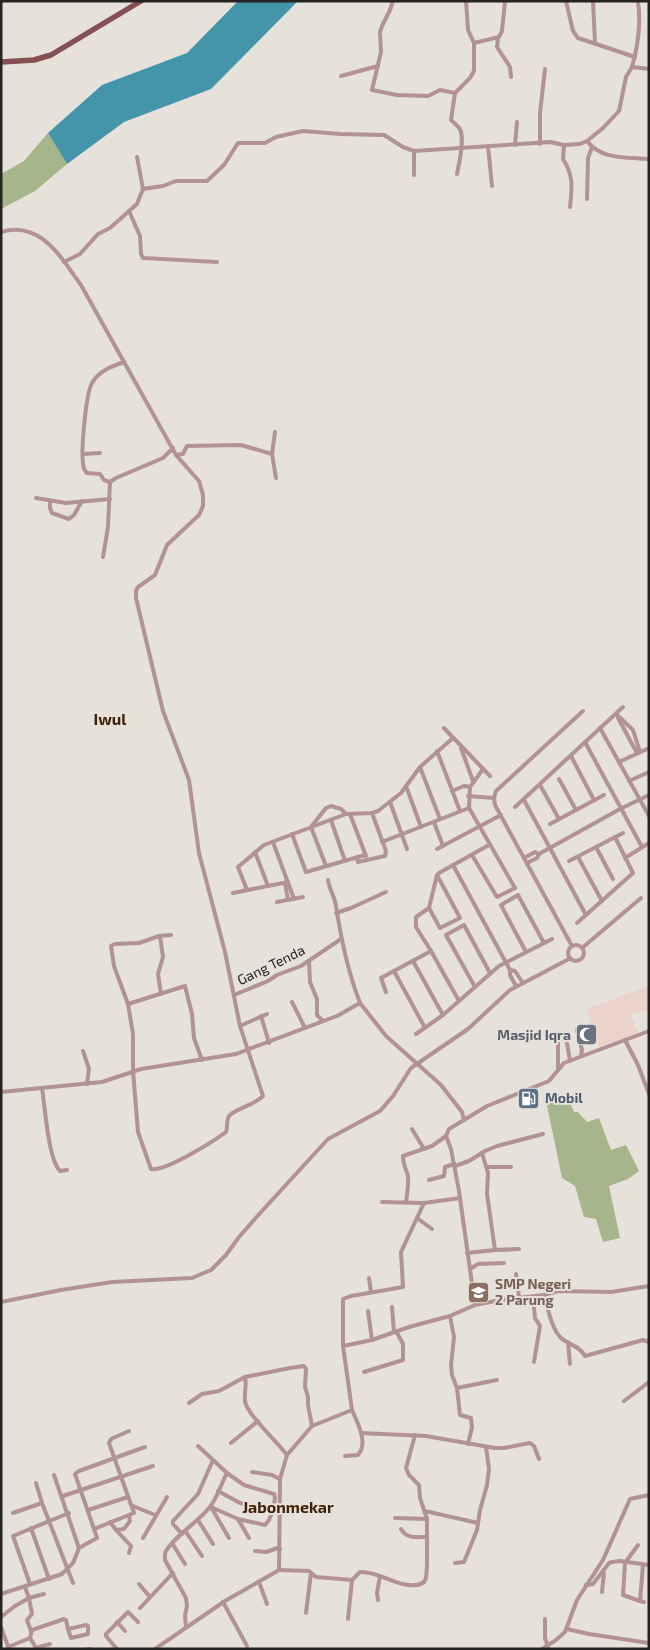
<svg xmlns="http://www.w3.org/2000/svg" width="650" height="1650" viewBox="0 0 650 1650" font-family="'Exo 2',sans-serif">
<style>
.education{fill:#ebd2ca}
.green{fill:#a7b58c}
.water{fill:#4495aa}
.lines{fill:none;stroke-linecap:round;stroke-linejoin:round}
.minor{stroke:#b29292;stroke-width:4}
.primary{stroke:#855051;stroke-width:5.5}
.labels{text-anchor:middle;stroke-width:4;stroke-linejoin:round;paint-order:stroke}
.street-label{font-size:14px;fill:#262422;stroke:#e6e1da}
.worship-label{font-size:14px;font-weight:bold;fill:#5b616d;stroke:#e6e1da;text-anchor:end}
.service-label{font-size:14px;font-weight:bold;fill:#4e5e75;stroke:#e6e1da;text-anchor:start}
.education-label{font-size:14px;font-weight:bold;fill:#785e54;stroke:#e6e1da;text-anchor:start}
.quarter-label{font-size:16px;font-weight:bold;fill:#402307;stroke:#e6e1da}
</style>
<rect width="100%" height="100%" fill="#e6e1da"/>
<polygon class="education" points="649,986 649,1009 631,1015 638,1033 599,1047 587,1009"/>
<g class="green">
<polygon points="48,133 67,164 35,191 1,209 1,174 24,161"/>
<polygon points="545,1096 570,1103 574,1112 578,1112 587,1122 599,1118 611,1150 626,1145 639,1171 628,1179 609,1186 620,1238 603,1242 596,1219 584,1217 575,1186 562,1178"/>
</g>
<polygon class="water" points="238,1 298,1 211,89 124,122 67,164 48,133 102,85 187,53"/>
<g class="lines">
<g class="minor">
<polyline points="393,1 390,10 382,26 380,32 381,52 372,90 397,95 428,96 440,90 455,93"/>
<polyline points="566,1 573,31 578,38 635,57"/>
<polyline points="593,1 595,43"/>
<polyline points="498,38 497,47 510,67 511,77"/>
<polyline points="474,43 499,37 502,31 505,1"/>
<path d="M 632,67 C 638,46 641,23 638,1"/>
<polyline points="341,76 378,66"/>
<path d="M 587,141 C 601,160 627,157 649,159"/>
<polyline points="540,144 540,113 545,69"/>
<polyline points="515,145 517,122"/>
<path d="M 564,145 L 563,159 C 574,176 572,188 570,207"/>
<polyline points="488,146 492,186"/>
<polyline points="414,151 414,175"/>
<polyline points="137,157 143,189"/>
<path d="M 457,174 C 459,163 465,140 460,129 C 458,126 454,123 451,120 L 455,93 L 470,78 L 474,71 L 474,43 L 468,30 L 466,1"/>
<polyline points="587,199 588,158 592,147"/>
<polyline points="129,211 140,236 141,254 143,258 217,262"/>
<path d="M 1,232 C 41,220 61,258 81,285 L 176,455 L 199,481 L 203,495 L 203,506 L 199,515 L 167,545 L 155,575 L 138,587 L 136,591 L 136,598 L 163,711 L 189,780 L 199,853 L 225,952 L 240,1026 L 263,1096 C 255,1105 234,1109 229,1116 C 226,1121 228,1127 226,1132 C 214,1141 165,1172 151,1169 L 138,1132 L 133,1071 L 133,1034 L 128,1004 L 185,986 L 192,1014 L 194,1038 L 202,1060"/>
<polyline points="64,262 80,254 98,234 110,228 137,204 143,189 163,186 176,181 207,181 224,165 238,143 265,143 276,137 303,131 340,134 384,135 403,147 414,151 550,142 564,145 580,144 587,141 603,128 619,111 626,77 632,67 649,69"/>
<polyline points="275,432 272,454 276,478"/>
<polyline points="83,454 100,453"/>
<polyline points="176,455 183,454 187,446 241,445 272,454"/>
<path d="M 110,482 L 104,480 L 100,474 L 87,473 C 84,470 83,468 83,463 C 81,449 86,393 92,383 C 99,371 112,366 124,362"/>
<polyline points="36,498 66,503 110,499"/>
<polyline points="50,501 50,508 52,513 69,519 74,515 82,501"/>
<polyline points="103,557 108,527 110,482 116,478 163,458 173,448"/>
<polyline points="616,714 633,730 640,752"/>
<polyline points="618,718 637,753"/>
<polyline points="444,728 490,776"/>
<polyline points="600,728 649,816"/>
<polyline points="585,742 642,847"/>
<polyline points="461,748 473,781"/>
<polyline points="437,751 460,811"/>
<polyline points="571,756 594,800"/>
<polyline points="619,762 647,749"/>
<polyline points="420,767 440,819"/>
<polyline points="559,779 576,810"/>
<polyline points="629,781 649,772"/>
<polyline points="540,785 559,819"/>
<polyline points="406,786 421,827"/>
<polyline points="452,791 464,786 470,787"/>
<polyline points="468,796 494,798"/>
<polyline points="524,800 586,915"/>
<polyline points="390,802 407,849"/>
<polyline points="515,807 623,707"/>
<polyline points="350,814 366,856"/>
<polyline points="331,820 345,861"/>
<polyline points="434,822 443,846"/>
<polyline points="550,824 604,795"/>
<polyline points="292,834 306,872 365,855"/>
<polyline points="273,842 294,899"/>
<polyline points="382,842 469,808"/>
<polyline points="596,847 613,879"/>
<polyline points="437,849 501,815"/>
<polyline points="255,852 268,886"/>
<polyline points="472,855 497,897 515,888 469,808 470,787 483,769"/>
<polyline points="357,857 358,862 385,856 386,851 372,813"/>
<polyline points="578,857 602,901"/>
<polyline points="524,858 535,852 539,854"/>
<polyline points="625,858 649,843"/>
<polyline points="569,861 623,833"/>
<polyline points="527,863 537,858 539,854 620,809 649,795"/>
<polyline points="453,865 510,970 510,975 516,986"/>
<polyline points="326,866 311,827 326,808 331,806 341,809 346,814"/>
<polyline points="437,875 460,918 440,928 429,908 437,875 439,873 489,845"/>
<path d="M 328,880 C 329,889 335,897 336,906 C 341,939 348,972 360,1003"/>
<polyline points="285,883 288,900"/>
<polyline points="247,890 238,867 264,845 346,814 372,813 378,811 401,793 420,767 453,738"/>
<polyline points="233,893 288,882"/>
<polyline points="277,902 303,897"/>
<polyline points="429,908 416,917 416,927 431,951 459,1001"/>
<polyline points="336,913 351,908 386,892"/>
<polyline points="577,923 633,873 615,837"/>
<polyline points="160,936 163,957 158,974 161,994"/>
<circle cx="576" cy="953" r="8"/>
<polyline points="572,946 495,805 494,798 496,791 583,711"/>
<polyline points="582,948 641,898"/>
<polyline points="526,952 501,905 518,895 544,943"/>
<polyline points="309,961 310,982 317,999 317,1015 323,1021"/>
<polyline points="413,961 443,1015"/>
<polyline points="510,970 515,971 523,983"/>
<polyline points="394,971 425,1028"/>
<polyline points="475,987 446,935 464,925 490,973"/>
<polyline points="386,992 381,978 431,951"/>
<polyline points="234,995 268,981 277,975 301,966 341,939"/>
<polyline points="292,1002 305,1028"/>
<polyline points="128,1004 114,966 111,946 115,944 139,943 159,936 171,935"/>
<polyline points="261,1016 269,1043"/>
<polyline points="240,1026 267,1014"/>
<polyline points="577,1030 582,1050 581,1056"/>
<polyline points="416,1034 443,1015 499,966 552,939"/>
<polyline points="558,1040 558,1068"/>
<polyline points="625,1040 638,1065 649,1094"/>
<polyline points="567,1043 570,1061"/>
<polyline points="83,1051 89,1069 87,1084"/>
<path d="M 42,1088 C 45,1106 48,1159 60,1171 L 67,1170"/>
<polyline points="1,1092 102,1082 141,1069 236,1054 337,1016 360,1003 386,1036 441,1085 462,1112 464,1120"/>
<polyline points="412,1129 424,1149"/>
<polyline points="482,1153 488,1173 487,1194 495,1250 519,1249"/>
<polyline points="455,1166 469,1161 485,1151 497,1146 543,1134"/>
<polyline points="487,1167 511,1167"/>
<polyline points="429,1180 444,1176 445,1167 454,1164"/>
<polyline points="382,1202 424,1203 460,1198"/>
<path d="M 406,1202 C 407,1194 409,1184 408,1176 C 406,1169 403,1164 403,1156 L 432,1146 L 446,1136"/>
<polyline points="417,1218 432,1229"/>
<polyline points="467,1253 495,1250"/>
<polyline points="470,1269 478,1264 504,1263"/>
<polyline points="516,1274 519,1297"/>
<polyline points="369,1278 371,1292"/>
<path d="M 544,1295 C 548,1308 551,1327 560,1337 C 568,1345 579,1345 585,1356 L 643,1340 L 649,1342"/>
<polyline points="533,1297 535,1318 540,1326 534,1362"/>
<polyline points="1,1302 61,1290 112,1282 192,1278 211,1270 226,1255 239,1237 262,1211 328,1139 380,1111 393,1096 411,1068 468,1029 510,990 569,959"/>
<polyline points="475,1305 500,1300 544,1295 558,1291 611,1292 649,1286"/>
<polyline points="392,1307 394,1332"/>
<polyline points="368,1311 372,1340"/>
<polyline points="450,1316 454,1337 451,1365 452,1375 457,1388 460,1415 471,1418 472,1427 468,1444"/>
<polyline points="568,1342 570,1364"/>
<polyline points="343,1346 343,1299 351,1296 403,1287 401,1252 424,1203"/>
<polyline points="364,1372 403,1360 403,1344 396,1331"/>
<polyline points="457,1388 497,1380"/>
<polyline points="624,1401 649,1382"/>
<polyline points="189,1403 202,1394 219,1391 245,1377"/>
<polyline points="361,1433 426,1436 495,1448 504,1448 530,1443 534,1446 539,1459"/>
<polyline points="231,1443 258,1421"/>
<polyline points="198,1446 227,1473 244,1485 274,1494 275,1498 273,1510 281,1514"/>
<path d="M 287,1455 C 277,1441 247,1415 245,1401 C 244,1393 247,1385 245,1377 L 290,1368 L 304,1366 L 306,1369 L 305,1387 L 308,1397 L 308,1405 L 312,1426"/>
<path d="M 345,1456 L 358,1455 C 369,1443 357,1422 352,1410"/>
<polyline points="252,1472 272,1475 280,1479"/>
<polyline points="54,1475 79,1548"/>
<polyline points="36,1483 42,1503 73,1583"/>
<polyline points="63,1496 153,1466"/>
<polyline points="133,1506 155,1515"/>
<polyline points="211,1507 238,1519 265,1525 269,1520 273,1510 240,1503 218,1491"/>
<polyline points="211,1507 229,1538"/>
<polyline points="88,1510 128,1497"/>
<polyline points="281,1510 305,1509"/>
<polyline points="425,1511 478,1523"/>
<polyline points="13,1513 42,1503"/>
<polyline points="395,1518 427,1519"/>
<polyline points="238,1519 249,1538"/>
<polyline points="198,1520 213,1544"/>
<polyline points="110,1522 116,1530 124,1529 130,1521 129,1515"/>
<polyline points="31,1528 49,1579"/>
<polyline points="94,1529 75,1474 79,1471 145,1447"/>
<path d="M 401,1529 C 407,1539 416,1537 426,1537"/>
<polyline points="116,1530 131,1546 129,1553"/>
<polyline points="186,1532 202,1556"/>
<polyline points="182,1534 173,1524 173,1521 198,1494 213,1460"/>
<polyline points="143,1538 167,1497"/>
<polyline points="172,1543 185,1564"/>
<polyline points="638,1545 625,1563 623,1595 640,1601"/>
<polyline points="255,1551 266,1552 278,1548 280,1549"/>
<polyline points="455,1563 464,1562 477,1530 480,1510 487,1485 489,1469 486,1447"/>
<polyline points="643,1565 640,1601 644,1602"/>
<path d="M 279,1570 L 309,1571 L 316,1577 L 352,1580 L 360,1572 C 379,1570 407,1594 424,1582 L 426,1578 L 427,1566 L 427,1519 L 420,1498 L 419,1485 L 409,1475 L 406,1468 L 415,1435"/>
<polyline points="259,1582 267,1604"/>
<polyline points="30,1584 13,1536 69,1513"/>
<polyline points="139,1584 150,1597"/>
<polyline points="586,1585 593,1584 609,1563 612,1562 620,1561 649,1565"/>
<polyline points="602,1592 604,1573"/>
<polyline points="1,1594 62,1574 73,1563 79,1548 97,1538 94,1529 134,1513 109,1443 111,1439 129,1431"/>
<polyline points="378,1600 377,1593 380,1576"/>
<polyline points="223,1602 247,1646"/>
<polyline points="140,1608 173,1573"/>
<polyline points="306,1613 311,1573"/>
<polyline points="1,1617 15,1606 29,1598 25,1587"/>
<polyline points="348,1619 352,1580"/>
<polyline points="545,1619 545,1638 548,1647"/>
<polyline points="117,1622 125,1631"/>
<polygon points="86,1625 88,1626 88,1634 71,1638 68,1629"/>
<polyline points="1,1627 9,1649"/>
<path d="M 186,1627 L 185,1615 L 187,1606 L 186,1598 L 165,1560 L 165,1553 C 172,1538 197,1523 209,1508 C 217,1499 221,1484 227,1473"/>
<polyline points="567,1629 589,1634 649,1643"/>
<polyline points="31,1631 27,1620 32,1614 29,1598 44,1594"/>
<polyline points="30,1638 36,1648 50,1644"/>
<polyline points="8,1647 30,1638 32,1630 64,1619 66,1620 68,1629"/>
<polyline points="88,1649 90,1649"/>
<polyline points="117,1649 106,1636 106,1634 128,1612 138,1622"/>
<polyline points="155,1649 225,1601 279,1570 280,1479 287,1455 312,1426 352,1410 343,1346 372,1340 409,1327 450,1316 475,1305 459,1191 451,1149 446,1136 449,1129 487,1106 549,1081 564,1063 649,1031"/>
<polyline points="542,1649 556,1640 565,1632 577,1600 603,1560 630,1499 649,1495"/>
</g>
<polyline class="primary" points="1,62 34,60 51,55 141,1"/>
</g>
<defs>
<symbol id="mosque-square" viewBox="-11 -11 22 22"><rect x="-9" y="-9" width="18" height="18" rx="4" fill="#6b7280" stroke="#e6e1da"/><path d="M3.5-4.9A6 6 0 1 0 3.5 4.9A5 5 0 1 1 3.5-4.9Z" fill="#fff"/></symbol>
<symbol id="fuel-square" viewBox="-11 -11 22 22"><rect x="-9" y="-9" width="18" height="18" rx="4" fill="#5c6f8a" stroke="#e6e1da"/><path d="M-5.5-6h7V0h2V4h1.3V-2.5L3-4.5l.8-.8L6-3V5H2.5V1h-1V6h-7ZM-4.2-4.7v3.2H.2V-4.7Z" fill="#fff"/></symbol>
<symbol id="school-square" viewBox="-11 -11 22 22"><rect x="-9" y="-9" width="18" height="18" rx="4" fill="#8d6e63" stroke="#e6e1da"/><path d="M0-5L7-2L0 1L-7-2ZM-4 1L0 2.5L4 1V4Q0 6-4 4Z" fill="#fff"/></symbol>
</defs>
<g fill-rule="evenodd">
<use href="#mosque-square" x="574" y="1022" width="25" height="25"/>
<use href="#fuel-square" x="516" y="1086" width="25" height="25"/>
<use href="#school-square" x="466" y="1280" width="25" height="25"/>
</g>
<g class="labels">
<g class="street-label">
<text transform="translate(271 965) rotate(-26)" y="5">Gang Tenda</text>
</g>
<g class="worship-label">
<text x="571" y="1040">Masjid Iqra</text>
</g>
<g class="service-label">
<text x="545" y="1103">Mobil</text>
</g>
<g class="education-label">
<text x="495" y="1289">SMP Negeri<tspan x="495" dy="16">2 Parung</tspan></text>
</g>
<g class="quarter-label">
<text x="110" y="725">Iwul</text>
<text x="288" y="1513">Jabonmekar</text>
</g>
</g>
<rect width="650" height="1650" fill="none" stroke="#262422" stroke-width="5"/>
</svg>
